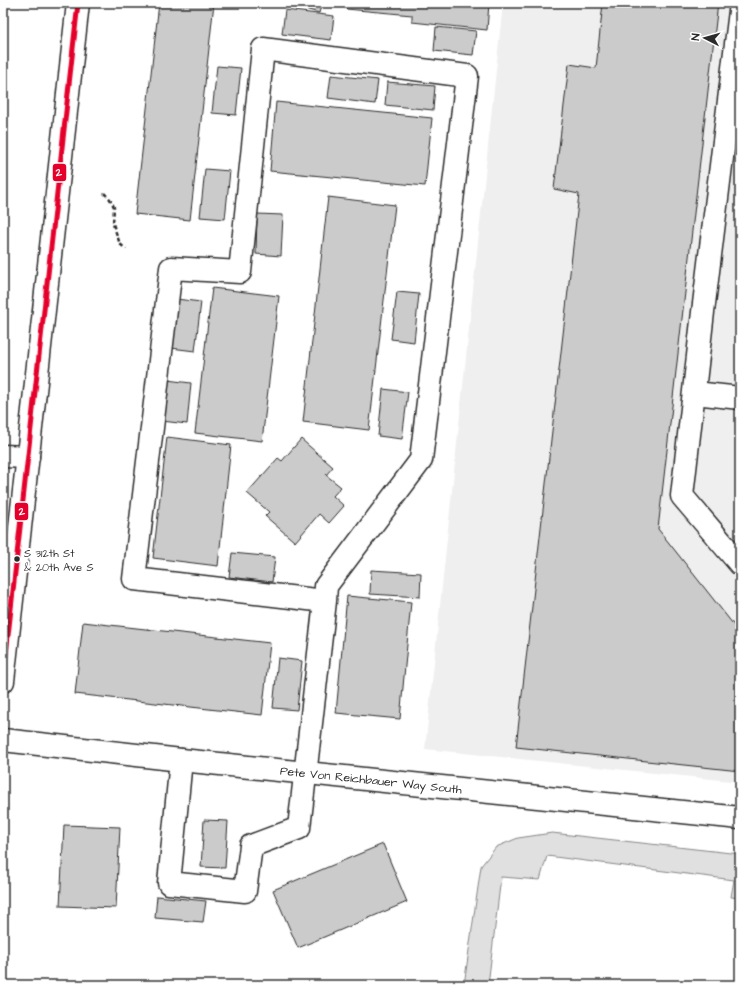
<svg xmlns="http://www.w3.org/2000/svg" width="743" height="988" viewBox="0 0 743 988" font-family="'Architects Daughter',sans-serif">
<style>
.built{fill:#efefef}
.grass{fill:#e0e0e0;stroke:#868686}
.building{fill:#cbcbcb;stroke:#2b2b2b}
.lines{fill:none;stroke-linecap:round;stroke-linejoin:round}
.minor-casing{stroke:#2b2b2b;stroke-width:25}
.path{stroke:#2b2b2b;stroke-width:2.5;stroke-dasharray:4 3;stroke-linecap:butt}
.minor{stroke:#fff;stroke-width:22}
.bus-1-casing{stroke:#fff;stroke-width:8}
.bus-1{stroke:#e4002b;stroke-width:5}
.bus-dot{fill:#2b2b2b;stroke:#fff;stroke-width:1.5}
.labels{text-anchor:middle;stroke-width:4;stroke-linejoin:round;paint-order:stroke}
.bus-label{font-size:11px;fill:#2b2b2b;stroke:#fff;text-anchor:start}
.street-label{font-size:12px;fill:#2b2b2b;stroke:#fff}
.line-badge{stroke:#fff;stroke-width:1.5}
.badge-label{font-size:11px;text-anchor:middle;font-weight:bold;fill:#fff}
</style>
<rect width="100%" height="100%" fill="#fff"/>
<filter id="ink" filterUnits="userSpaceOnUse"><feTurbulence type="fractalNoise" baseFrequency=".025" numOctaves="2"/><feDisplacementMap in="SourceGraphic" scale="8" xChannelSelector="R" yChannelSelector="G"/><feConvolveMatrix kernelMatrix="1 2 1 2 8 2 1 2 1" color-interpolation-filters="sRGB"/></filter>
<g filter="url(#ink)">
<polygon class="built" points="503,3 740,3 740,782 425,749"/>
<polygon class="grass" points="552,833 740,854 740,898 731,897 734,880 547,856 540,880 501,877 488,985 464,985 481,866 496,847 518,838"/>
<g class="building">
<polygon points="159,3 214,3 190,220 135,214"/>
<polygon points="284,3 322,3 319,13"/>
<polygon points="347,3 489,3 487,30 412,22 412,15 346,9"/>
<polygon points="603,3 718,3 658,529 740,633 740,771 516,747 579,194 554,189 569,64 596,68"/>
<polygon points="285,10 334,16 331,40 282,34"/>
<polygon points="436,27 476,31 473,55 434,51"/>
<polygon points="217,66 241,68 236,115 212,113"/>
<polygon points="331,75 378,80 375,104 328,98"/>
<polygon points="387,82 435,86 433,110 385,105"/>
<polygon points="276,102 432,118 425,186 270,171"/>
<polygon points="205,169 230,171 225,219 200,217"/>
<polygon points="328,197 395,205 369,430 303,422"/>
<polygon points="257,214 283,215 281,256 256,254"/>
<polygon points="3,217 6,218 3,232"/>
<polygon points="212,288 279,296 262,441 195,433"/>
<polygon points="397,292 419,294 414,342 391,339"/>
<polygon points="176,299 201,302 195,351 171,348"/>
<polygon points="167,380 191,383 187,424 162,421"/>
<polygon points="383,389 408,392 402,439 378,436"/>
<polygon points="167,437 231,445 218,566 153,558"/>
<polygon points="301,439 333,467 326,475 341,487 333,496 344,506 329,523 319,514 295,542 265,516 269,512 247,493 278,458 282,461"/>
<polygon points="232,553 275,557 272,582 229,577"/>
<polygon points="371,570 421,573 420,597 370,594"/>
<polygon points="347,596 411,602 400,719 336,713"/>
<polygon points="83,622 270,643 262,715 75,694"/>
<polygon points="278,658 302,661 297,710 273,708"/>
<polygon points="204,820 228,821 225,868 201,867"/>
<polygon points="64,825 120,827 116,908 60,906"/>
<polygon points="383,844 407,902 298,948 273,890"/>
<polygon points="157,896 206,901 203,922 155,918"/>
</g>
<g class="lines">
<defs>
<g id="minor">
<polyline points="740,11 703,312 682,496 740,564"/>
<polyline points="695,393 740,398"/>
<polyline points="3,456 28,457"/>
<polyline points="3,681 78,3"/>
<polyline points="3,740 181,760 740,818"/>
<path d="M 181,760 L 169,883 L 245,891 L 251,846 L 299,828 C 308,752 316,676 325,601 L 326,586 L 421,460 L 467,76 L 263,49 L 240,272 L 171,268 L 134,579 L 325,601"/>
</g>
</defs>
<use href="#minor" class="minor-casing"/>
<polyline class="path" points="104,193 110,199 114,207 113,224 120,244 126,249"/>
<use href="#minor" class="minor"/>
<defs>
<polyline id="bus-1" points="3,681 78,3"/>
</defs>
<use href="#bus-1" class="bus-1-casing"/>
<use href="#bus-1" class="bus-1"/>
</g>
</g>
<circle class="bus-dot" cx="17" cy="559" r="3.5"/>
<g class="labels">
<g class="bus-label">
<text x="24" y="557">S 312th St<tspan x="24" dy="14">&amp; 20th Ave S</tspan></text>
</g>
<g class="street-label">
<text transform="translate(371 780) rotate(6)" y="4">Pete Von Reichbauer Way South</text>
</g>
</g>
<g class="line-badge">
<rect x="52" y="163" width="15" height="19" rx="4" fill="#e4002b"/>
<rect x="14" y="502" width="15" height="19" rx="4" fill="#e4002b"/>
</g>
<g class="badge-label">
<text x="59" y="176">2</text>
<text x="22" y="515">2</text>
</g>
<rect width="743" height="988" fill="none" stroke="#fff" stroke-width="16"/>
<rect x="8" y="8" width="727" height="972" fill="none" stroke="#2b2b2b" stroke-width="1.5" filter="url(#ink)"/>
<g transform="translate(705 38) rotate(276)" stroke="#ffffff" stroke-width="3" paint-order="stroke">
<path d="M0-3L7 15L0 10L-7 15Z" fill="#2b2b2b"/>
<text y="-6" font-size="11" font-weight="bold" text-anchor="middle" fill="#2b2b2b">N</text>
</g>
</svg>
